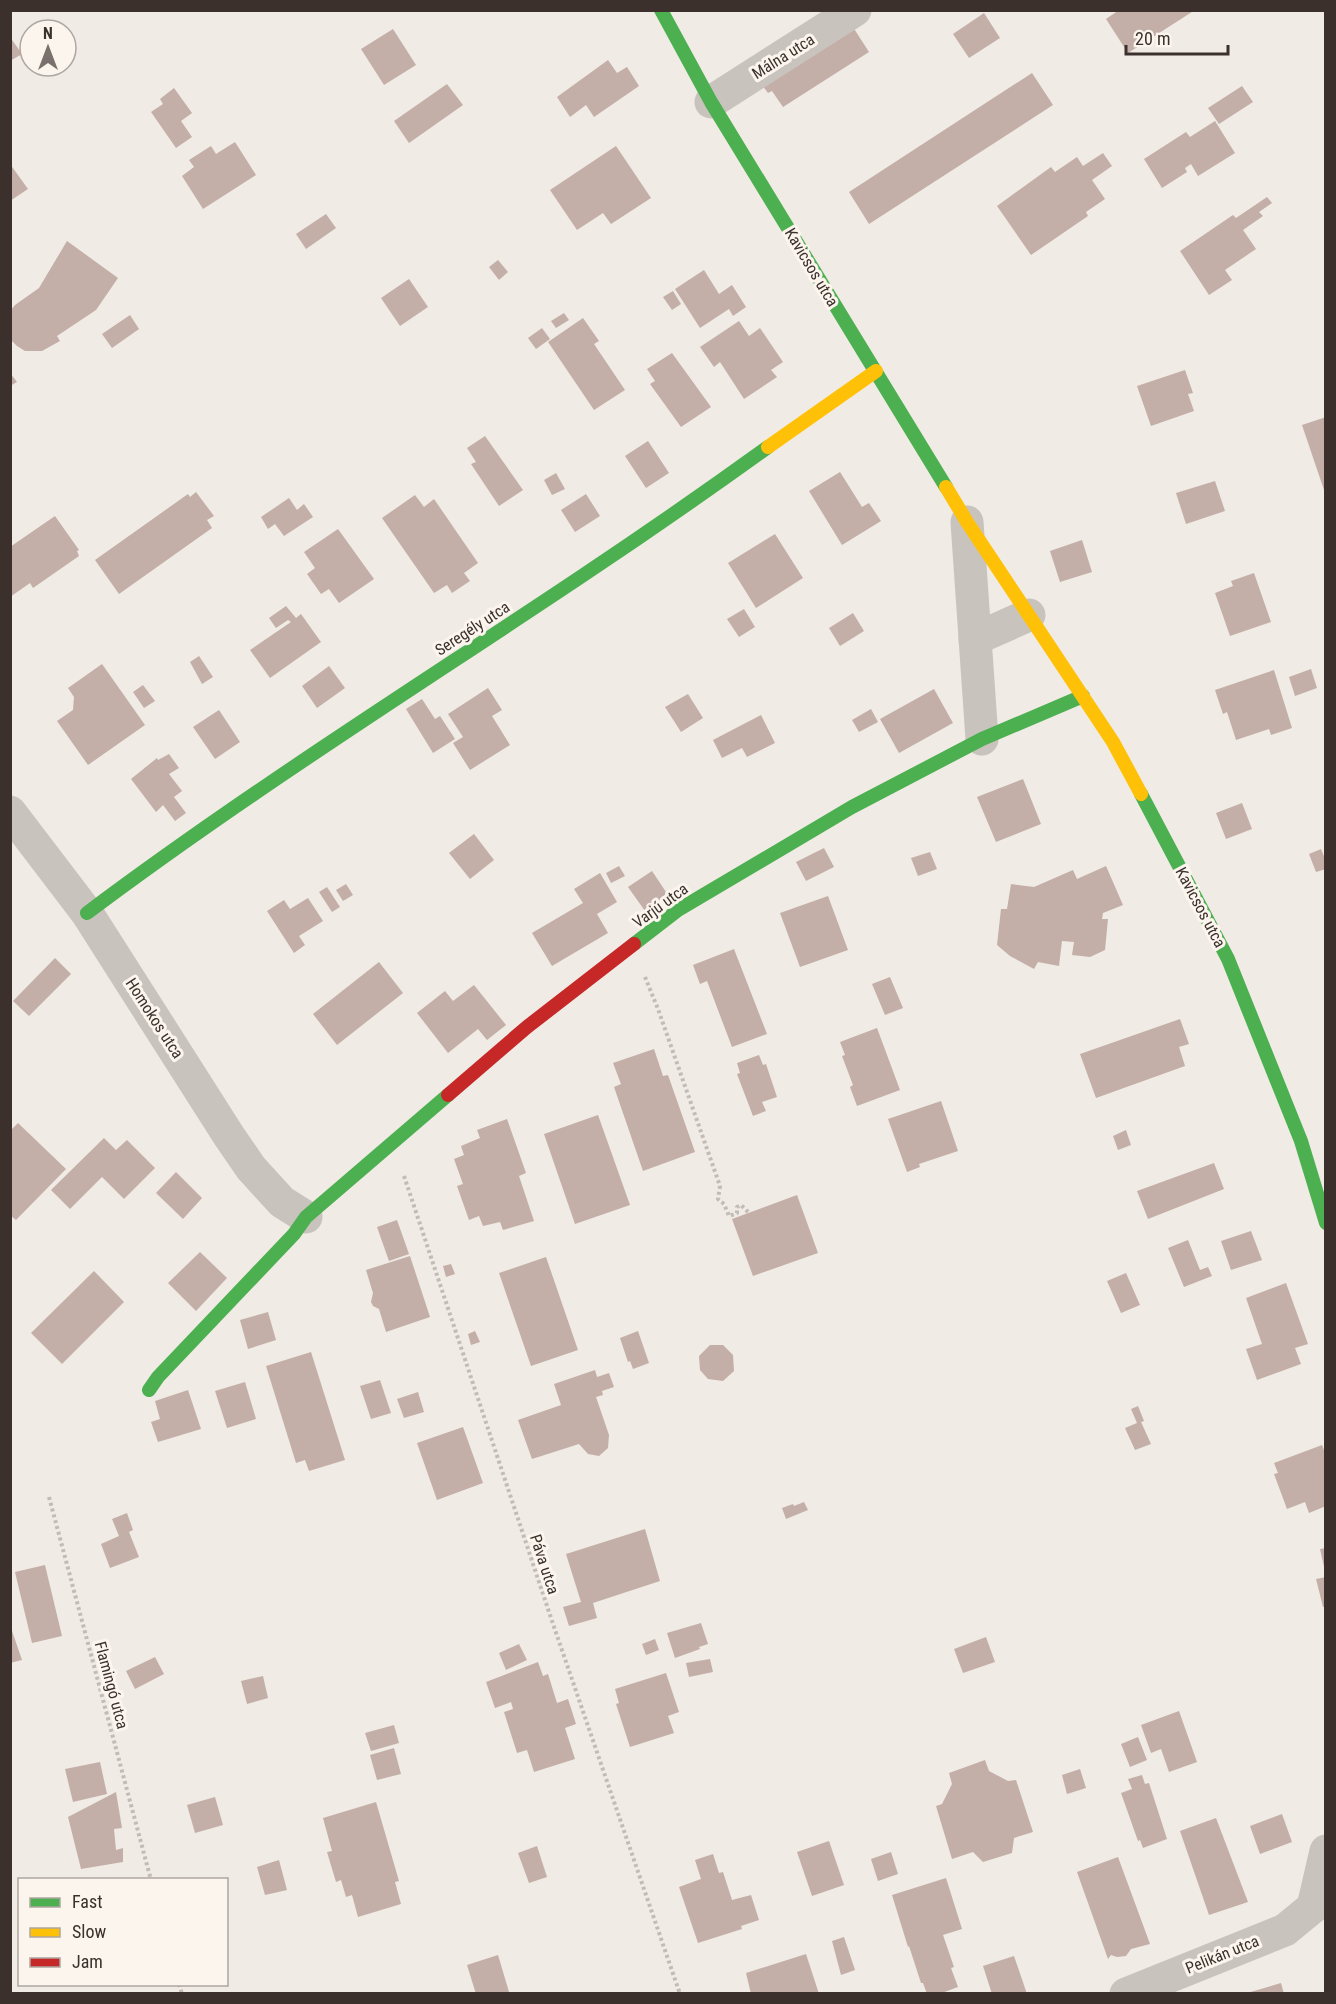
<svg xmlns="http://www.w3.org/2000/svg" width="1336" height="2004" viewBox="0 0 1336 2004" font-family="'Roboto Condensed',sans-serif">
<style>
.building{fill:#c3afa7}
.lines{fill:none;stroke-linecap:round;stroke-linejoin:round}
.path{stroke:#c2bbb6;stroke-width:4;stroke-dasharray:3 3;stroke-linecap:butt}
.street{stroke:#c9c3be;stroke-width:33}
.fast{stroke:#4caf50;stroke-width:14}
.slow{stroke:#ffc107;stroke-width:14}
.jam{stroke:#c62828;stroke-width:14}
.labels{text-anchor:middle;stroke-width:6;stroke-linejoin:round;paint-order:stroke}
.street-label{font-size:16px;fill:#3b302b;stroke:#fbf5ee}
</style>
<rect width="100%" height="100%" fill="#f0ebe5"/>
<g class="building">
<polygon points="1119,10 1195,10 1128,53 1106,19"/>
<polygon points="984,13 1000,38 969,58 953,34"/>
<polygon points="851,24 869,52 783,107 772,91 768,93 762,85"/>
<polygon points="393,29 416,65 384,85 361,49"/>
<polygon points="10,37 22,54 10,61"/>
<polygon points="608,60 617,73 627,67 639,86 594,117 586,105 570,117 557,97"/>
<polygon points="1032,73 1053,105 869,224 849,192"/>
<polygon points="447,84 463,105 409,143 394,121"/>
<polygon points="1242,86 1253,102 1219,124 1208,108"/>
<polygon points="174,88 192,113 181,121 192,137 176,148 151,112 163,104 160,99"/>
<polygon points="1215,121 1235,153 1198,176 1191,164 1185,168 1187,172 1162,188 1144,159 1186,132 1190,137"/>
<polygon points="235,142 256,175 203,209 182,176 194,167 189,160 211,146 216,154"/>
<polygon points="616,146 651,198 611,224 603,213 577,230 550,190"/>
<polygon points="1103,153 1112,166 1092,180 1105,199 1086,212 1088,216 1031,255 997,206 1051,167 1055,172 1077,157 1083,166"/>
<polygon points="10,164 28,189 10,201"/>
<polygon points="1267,197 1272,203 1259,212 1263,216 1243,230 1256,249 1225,270 1232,280 1209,295 1180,251 1233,215 1236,218"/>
<polygon points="326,214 336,228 306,249 296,234"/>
<polygon points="67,241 118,278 96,310 57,336 60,341 42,351 25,351 17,346 10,339 10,311 15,305 39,288"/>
<polygon points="498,260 508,272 499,280 489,267"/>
<polygon points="704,270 719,294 732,285 746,307 733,316 729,309 700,328 675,289"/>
<polygon points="409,279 428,307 400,326 381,298"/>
<polygon points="673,291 681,304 672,310 663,297"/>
<polygon points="564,313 569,320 556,328 551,321"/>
<polygon points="130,315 139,329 112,348 102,334"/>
<polygon points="583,318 599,341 594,344 625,390 594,410 548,342"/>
<polygon points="739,321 749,336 760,328 783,362 771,370 777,377 744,399 720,362 714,367 700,347"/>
<polygon points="542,328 550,339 536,349 528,338"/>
<polygon points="672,353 711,407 681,427 650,384 655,381 647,369"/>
<polygon points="1185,370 1193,393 1188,394 1194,411 1151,426 1137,386"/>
<polygon points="10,373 17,382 10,386"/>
<polygon points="1326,417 1326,493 1325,493 1302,425"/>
<polygon points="485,436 523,490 499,506 471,464 476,462 467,448"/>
<polygon points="648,441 669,473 646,488 625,456"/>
<polygon points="840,472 862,507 869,503 881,521 842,545 809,491"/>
<polygon points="556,473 565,489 552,495 544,480"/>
<polygon points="1215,481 1225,511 1186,524 1176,493"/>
<polygon points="196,492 214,516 207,520 212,528 119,594 95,560 188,494 190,497"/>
<polygon points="586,494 600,516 575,532 561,510"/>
<polygon points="415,495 424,507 434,499 478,563 464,573 470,581 452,593 447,585 434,593 382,518"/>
<polygon points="289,498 297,510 304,504 313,517 284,536 275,524 268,529 261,517"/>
<polygon points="55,516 79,550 77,551 79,556 33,588 30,583 10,597 10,547"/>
<polygon points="338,529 374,579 339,603 329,589 321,594 307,574 315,568 304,552"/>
<polygon points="775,534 803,578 756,608 728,563"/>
<polygon points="1082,540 1092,572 1060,582 1050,551"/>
<polygon points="1254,573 1271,622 1230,636 1215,593 1233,586 1231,581"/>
<polygon points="286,606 296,618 301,614 321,642 270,678 250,650 291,622 288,620 276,628 269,618"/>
<polygon points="744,609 755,627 739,637 727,619"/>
<polygon points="853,613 864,631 840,646 829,628"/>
<polygon points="199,656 213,677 202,684 190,662"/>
<polygon points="102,664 145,725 88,765 57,721 73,710 74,697 68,688"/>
<polygon points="329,666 345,688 317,708 302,686"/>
<polygon points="1311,669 1317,688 1295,696 1289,677"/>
<polygon points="1274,670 1292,728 1271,735 1269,729 1236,740 1227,712 1223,714 1215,690"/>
<polygon points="143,685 155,701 144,708 133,692"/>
<polygon points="488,688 502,710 492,716 510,745 470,770 453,743 463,737 448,714"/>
<polygon points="934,689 953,723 899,753 880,719"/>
<polygon points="688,694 703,718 681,732 665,707"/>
<polygon points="422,699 435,719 440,716 455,739 433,753 406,709"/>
<polygon points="871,709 878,722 859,732 852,720"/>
<polygon points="219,710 240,742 215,759 193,727"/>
<polygon points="761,715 775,743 747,757 742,748 722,758 713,740"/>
<polygon points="169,754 179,768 169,774 182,791 174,797 186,813 175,821 163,805 156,812 131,779 157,758 158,760"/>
<polygon points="1023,779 1041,824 996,842 977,797"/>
<polygon points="1242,803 1252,829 1226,839 1216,813"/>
<polygon points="474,834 494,860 470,879 449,853"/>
<polygon points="824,848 834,867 806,881 796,862"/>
<polygon points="1321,849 1326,861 1326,869 1316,872 1309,854"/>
<polygon points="930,852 937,869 918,876 911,858"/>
<polygon points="619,866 625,876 611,883 606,873"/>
<polygon points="1106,866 1123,905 1103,913 1102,919 1108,919 1105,950 1090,957 1072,955 1074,942 1062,941 1059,966 1038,962 1034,969 1010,956 997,945 1001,909 1007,909 1011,884 1034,887 1073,870 1077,879"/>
<polygon points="652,871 668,895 645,911 628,887"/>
<polygon points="600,873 617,902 597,914 608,933 552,966 532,933 583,903 574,889"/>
<polygon points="346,884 353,895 343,901 336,890"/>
<polygon points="327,887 340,907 332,912 319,892"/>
<polygon points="828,896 848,950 800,967 780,913"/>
<polygon points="308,898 323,921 299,936 305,945 294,953 267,911 284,900 290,909"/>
<polygon points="734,949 767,1034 732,1047 707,981 700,984 693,965"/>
<polygon points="55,958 71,974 29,1016 13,1001"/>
<polygon points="379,962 403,993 337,1045 313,1014"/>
<polygon points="890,977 903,1008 885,1015 872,984"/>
<polygon points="474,985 506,1025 487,1040 478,1029 448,1053 417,1013 445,991 453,1001"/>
<polygon points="1180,1019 1189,1044 1179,1047 1185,1066 1096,1098 1080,1054"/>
<polygon points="877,1028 900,1090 857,1106 850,1087 853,1085 842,1056 845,1055 840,1042"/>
<polygon points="654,1049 663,1076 668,1075 695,1152 643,1171 614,1087 621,1084 613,1063"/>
<polygon points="759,1055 763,1065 766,1064 777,1097 762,1102 766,1111 753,1116 737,1074 740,1073 737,1063"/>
<polygon points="941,1101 958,1151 919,1164 920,1167 907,1172 888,1119"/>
<polygon points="598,1115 630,1205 575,1224 544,1134"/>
<polygon points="507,1119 526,1173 519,1176 534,1221 503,1230 500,1222 483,1226 479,1216 469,1220 457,1186 463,1184 454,1159 464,1155 461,1146 480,1138 477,1130"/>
<polygon points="18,1123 66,1169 16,1220 10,1215 10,1131"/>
<polygon points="1126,1130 1131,1145 1118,1150 1113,1136"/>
<polygon points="104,1138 116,1150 127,1140 155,1168 124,1199 102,1177 70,1209 51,1190"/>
<polygon points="1214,1163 1224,1189 1148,1219 1137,1191"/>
<polygon points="176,1172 202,1198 183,1219 156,1193"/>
<polygon points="797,1195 818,1253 753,1276 732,1219"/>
<polygon points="397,1220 409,1254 389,1261 377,1227"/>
<polygon points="1251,1231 1262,1260 1231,1270 1221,1241"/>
<polygon points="1188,1240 1200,1270 1208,1267 1212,1276 1184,1287 1168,1248"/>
<polygon points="200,1252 227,1278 196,1311 168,1283"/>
<polygon points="410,1256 430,1317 386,1332 379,1309 373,1306 371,1302 373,1293 366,1270"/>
<polygon points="546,1257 578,1350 531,1366 499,1273"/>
<polygon points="451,1264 455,1274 446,1277 443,1266"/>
<polygon points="94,1271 124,1302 62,1364 31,1333"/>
<polygon points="1126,1273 1140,1305 1121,1313 1107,1281"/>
<polygon points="1286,1283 1308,1344 1295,1348 1301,1364 1257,1380 1246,1349 1262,1344 1246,1298"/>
<polygon points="268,1312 276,1340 248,1349 240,1320"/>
<polygon points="475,1331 480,1342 471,1345 468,1334"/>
<polygon points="638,1331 649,1363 633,1369 630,1361 628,1362 620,1338"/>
<polygon points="710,1345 723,1345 733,1355 734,1371 723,1381 708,1379 700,1370 699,1356"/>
<polygon points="311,1352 345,1460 309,1471 305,1460 296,1463 266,1366"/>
<polygon points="595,1370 597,1377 609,1373 614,1387 602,1391 603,1395 596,1397 609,1435 608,1448 599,1456 588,1454 579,1444 532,1459 518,1420 561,1405 554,1384"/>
<polygon points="380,1380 391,1413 371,1419 360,1386"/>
<polygon points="245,1382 256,1419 227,1428 215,1391"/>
<polygon points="188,1390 201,1429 158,1442 151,1422 160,1419 155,1401"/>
<polygon points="418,1392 424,1412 404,1418 397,1399"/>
<polygon points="1138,1406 1144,1421 1141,1422 1151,1444 1135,1450 1125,1428 1137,1423 1131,1409"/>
<polygon points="463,1427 483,1483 437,1500 417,1443"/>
<polygon points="1322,1445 1326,1455 1326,1506 1309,1513 1305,1502 1287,1509 1274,1474 1278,1473 1274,1463"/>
<polygon points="804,1502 808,1510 786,1519 782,1508 793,1504 794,1506"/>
<polygon points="127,1513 133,1530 129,1532 139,1557 110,1568 101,1544 119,1536 112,1519"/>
<polygon points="645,1529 660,1581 593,1603 597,1618 569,1626 563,1607 581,1602 566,1554"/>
<polygon points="1326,1548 1326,1571 1325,1571 1320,1549"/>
<polygon points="45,1565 62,1636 32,1643 15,1572"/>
<polygon points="1326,1577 1326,1606 1323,1607 1316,1579"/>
<polygon points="701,1623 708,1644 699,1647 700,1649 675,1658 667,1633"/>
<polygon points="10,1625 22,1660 10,1663"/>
<polygon points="986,1637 995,1662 963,1673 954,1649"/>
<polygon points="655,1639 659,1650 646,1655 642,1644"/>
<polygon points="519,1644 527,1660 506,1670 499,1653"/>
<polygon points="155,1657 164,1674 135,1689 126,1671"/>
<polygon points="710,1659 713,1672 689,1677 686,1663"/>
<polygon points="538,1662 543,1676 548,1674 557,1703 568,1699 576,1724 565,1728 575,1759 534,1772 527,1750 517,1753 504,1712 513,1709 511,1702 495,1708 486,1682"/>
<polygon points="666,1673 679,1712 668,1716 674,1733 630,1747 616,1704 619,1703 615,1689"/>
<polygon points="263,1676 268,1698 247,1704 241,1681"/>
<polygon points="1179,1711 1197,1762 1169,1772 1161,1749 1151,1753 1141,1725"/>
<polygon points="394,1725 399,1743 371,1751 365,1733"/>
<polygon points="1138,1737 1147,1760 1130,1767 1121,1744"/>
<polygon points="394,1748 401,1774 377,1780 370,1755"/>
<polygon points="985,1760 989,1771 1008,1781 1016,1780 1033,1832 1014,1838 1012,1853 983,1862 973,1852 952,1859 936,1806 942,1804 952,1784 949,1773"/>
<polygon points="100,1762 107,1794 73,1802 65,1769"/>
<polygon points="1080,1769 1086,1788 1067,1794 1062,1775"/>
<polygon points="1142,1775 1145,1784 1149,1783 1167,1839 1143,1848 1140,1840 1138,1841 1121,1793 1132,1789 1128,1779"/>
<polygon points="116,1792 122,1828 114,1829 116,1850 123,1848 123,1862 81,1869 68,1817"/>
<polygon points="215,1797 223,1825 195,1833 187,1805"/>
<polygon points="376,1802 399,1881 395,1882 401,1904 358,1917 352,1895 346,1897 341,1880 336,1882 327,1852 332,1851 323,1818"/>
<polygon points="1282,1814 1292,1842 1260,1854 1250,1826"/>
<polygon points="1216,1818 1248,1902 1209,1915 1180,1831"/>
<polygon points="829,1841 844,1885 812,1896 797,1852"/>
<polygon points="537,1846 547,1877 529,1883 518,1853"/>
<polygon points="891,1852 898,1874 878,1881 871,1859"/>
<polygon points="713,1854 719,1873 723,1872 732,1900 751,1895 759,1920 741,1926 742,1929 698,1943 679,1887 701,1879 695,1860"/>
<polygon points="1118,1857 1150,1944 1131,1949 1126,1956 1117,1957 1111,1955 1108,1959 1077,1872"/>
<polygon points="279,1860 287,1890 265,1895 257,1867"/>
<polygon points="946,1878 962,1929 943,1935 954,1967 951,1968 958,1987 939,1994 927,1994 923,1983 921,1983 909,1946 908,1947 892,1895"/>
<polygon points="844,1937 855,1970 841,1975 832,1941"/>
<polygon points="806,1954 819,1994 751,1994 746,1973"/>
<polygon points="498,1955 509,1992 476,1994 467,1965"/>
<polygon points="1014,1956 1027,1994 992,1994 983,1966"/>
<polygon points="1281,1983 1284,1994 1247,1994 1247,1993"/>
</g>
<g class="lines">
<g class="path">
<polyline points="645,977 658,1009 720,1186 718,1199 724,1204 729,1216 737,1213 737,1207 741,1205 748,1212"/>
<polyline points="404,1176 553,1624 680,1994"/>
<polyline points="49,1497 151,1880"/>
<polyline points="179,1984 182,1994"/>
</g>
<g class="street">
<polyline points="711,102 855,10"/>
<polyline points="967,522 982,739"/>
<polyline points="975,639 1029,615"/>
<polyline points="10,812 87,913 229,1136 251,1168 282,1202 306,1217"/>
<polyline points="1313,1907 1326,1851"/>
<polyline points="1126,1994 1285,1930 1313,1907"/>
</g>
<g class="fast">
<polyline points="661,10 711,102 946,487"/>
<polyline points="1141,794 1228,959 1301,1141 1326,1223"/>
<path d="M 87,913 C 247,793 416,687 582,576 C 645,534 707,491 768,447"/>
<polyline points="634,944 678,910 852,807 982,739 1083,696"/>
<polyline points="149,1390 158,1377 294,1234 306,1217 448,1095"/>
</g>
<g class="slow">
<polyline points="768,447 876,371"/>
<polyline points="946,487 967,522 1113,742 1141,794"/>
</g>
<polyline class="jam" points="448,1095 527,1027 634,944"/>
</g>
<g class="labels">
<g class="street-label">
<text transform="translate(783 56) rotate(-32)" y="6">Málna utca</text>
<text transform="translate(812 267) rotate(59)" y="6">Kavicsos utca</text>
<text transform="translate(472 628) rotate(-33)" y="6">Seregély utca</text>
<text transform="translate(660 905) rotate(-36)" y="6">Varjú utca</text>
<text transform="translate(1201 907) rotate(62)" y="6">Kavicsos utca</text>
<text transform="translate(155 1018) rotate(57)" y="6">Homokos utca</text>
<text transform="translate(545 1564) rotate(72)" y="6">Páva utca</text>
<text transform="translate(112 1685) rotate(75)" y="6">Flamingó utca</text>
<text transform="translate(1222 1954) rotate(-22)" y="6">Pelikán utca</text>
</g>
</g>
<rect width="1336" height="2004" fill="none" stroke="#3b302b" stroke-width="24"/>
<rect x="18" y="1878" width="210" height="108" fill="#fbf5ee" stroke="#aea6a0" stroke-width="1.5"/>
<rect x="30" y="1898" width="30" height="9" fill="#4caf50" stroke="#aea6a0" stroke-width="1.5"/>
<text x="72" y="1908" font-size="18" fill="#3b302b">Fast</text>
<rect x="30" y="1928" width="30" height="9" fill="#ffc107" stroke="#aea6a0" stroke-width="1.5"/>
<text x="72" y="1938" font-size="18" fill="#3b302b">Slow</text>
<rect x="30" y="1958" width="30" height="9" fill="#c62828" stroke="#aea6a0" stroke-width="1.5"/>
<text x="72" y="1968" font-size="18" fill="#3b302b">Jam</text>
<g transform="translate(48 48)"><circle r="28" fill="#fbf5ee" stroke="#aea6a0" stroke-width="1.5"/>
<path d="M0-4.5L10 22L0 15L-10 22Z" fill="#7a716c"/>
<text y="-9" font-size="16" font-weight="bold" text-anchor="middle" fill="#3b302b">N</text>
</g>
<path d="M1126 45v9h102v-9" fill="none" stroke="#3b302b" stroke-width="3"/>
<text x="1135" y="45" font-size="18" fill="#3b302b" stroke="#fbf5ee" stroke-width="4.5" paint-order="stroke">20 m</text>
</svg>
